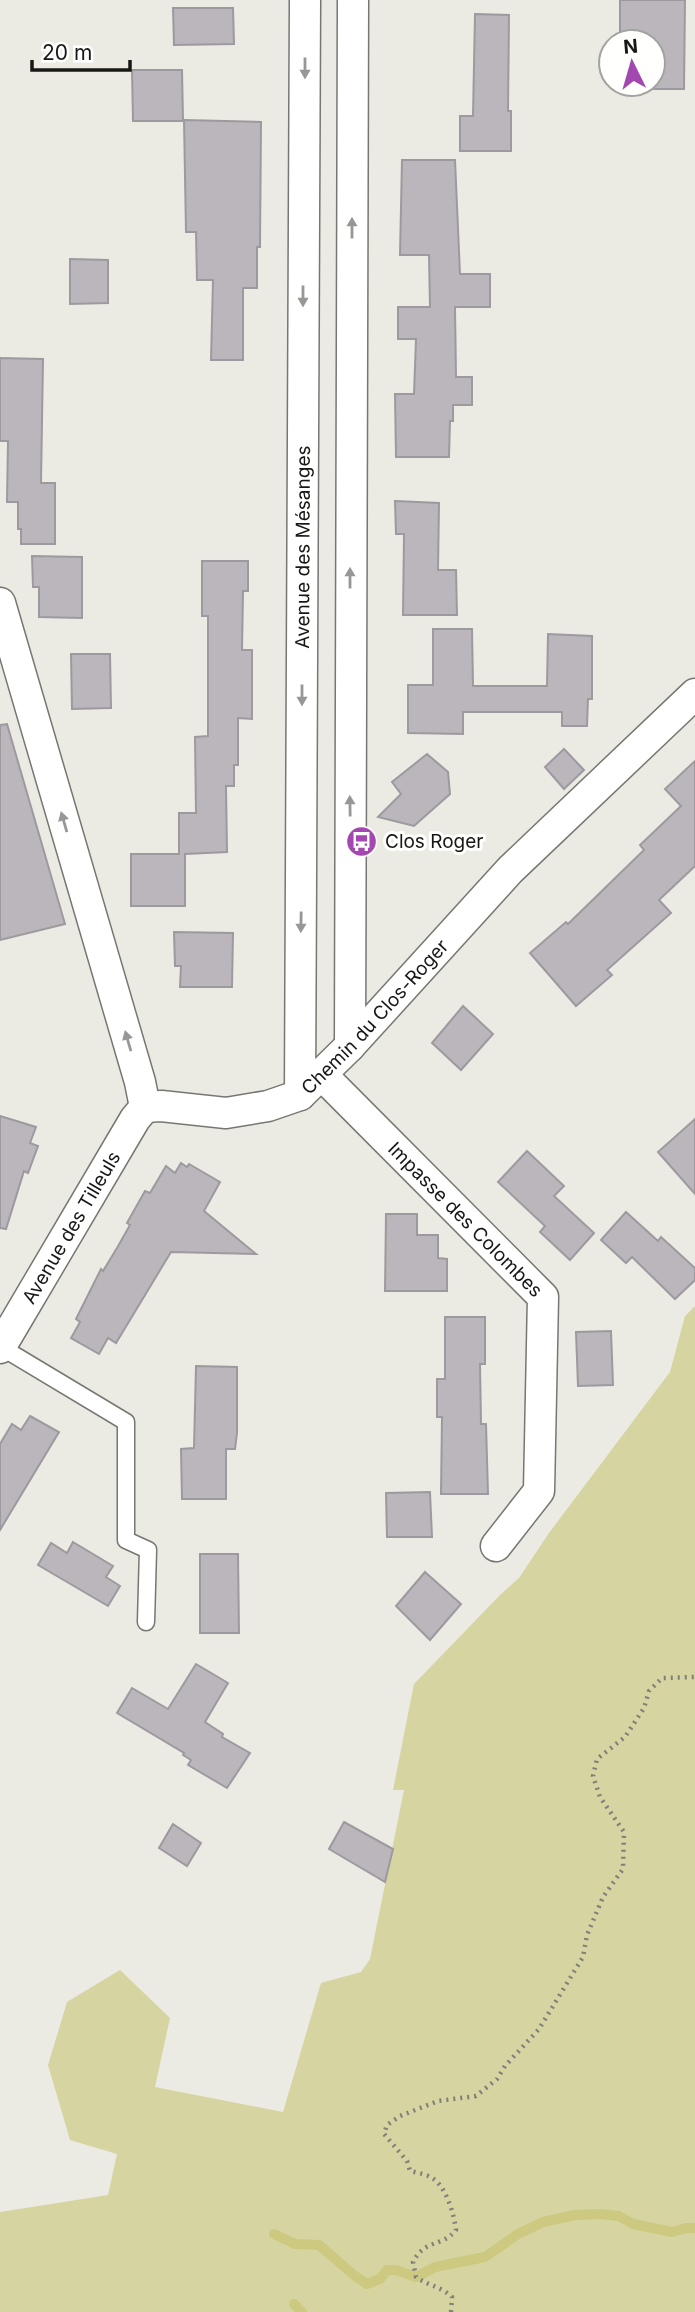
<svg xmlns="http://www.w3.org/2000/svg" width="695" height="2312" viewBox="0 0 695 2312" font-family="Inter,sans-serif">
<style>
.green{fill:#d6d4a0}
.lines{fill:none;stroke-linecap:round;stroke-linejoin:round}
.stream{stroke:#cdc981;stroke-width:10}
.building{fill:#bab6bb;stroke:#9e999e;stroke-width:2}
.lane-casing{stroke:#777771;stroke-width:19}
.street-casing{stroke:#777771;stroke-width:33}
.path{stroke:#7f7f7b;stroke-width:4.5;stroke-dasharray:2 5;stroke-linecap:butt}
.lane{stroke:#fff;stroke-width:16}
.street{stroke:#fff;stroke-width:30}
.oneway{fill:#979796}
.labels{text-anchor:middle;stroke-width:6;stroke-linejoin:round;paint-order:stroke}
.street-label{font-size:19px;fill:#171715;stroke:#fffffe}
.poi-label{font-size:19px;fill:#171715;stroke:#fffffe;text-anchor:start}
</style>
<rect width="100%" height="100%" fill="#ebebe4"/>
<polygon class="green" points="695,1306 695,2312 0,2312 0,2212 108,2195 117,2154 70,2140 48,2065 67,2002 120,1970 170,2018 155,2087 283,2112 321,1983 361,1972 370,1959 404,1790 393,1790 414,1684 500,1595 519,1578 549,1533 670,1372 685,1316"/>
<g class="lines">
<g class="stream">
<polyline points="274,2234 295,2244 319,2245 355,2276 367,2284 380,2279 387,2270 396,2270 416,2277 435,2267 485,2257 518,2234 543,2222 575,2215 601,2214 619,2216 633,2224 672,2232 686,2228 695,2228"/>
<polyline points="294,2304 302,2312"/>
</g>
</g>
<g class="building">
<polygon points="620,0 685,0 684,89 619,89 620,84 653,84 653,42 620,42"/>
<polygon points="173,8 233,8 234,44 174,45"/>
<polygon points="475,14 509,15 508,111 511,111 511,151 460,151 460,116 473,116"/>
<polygon points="132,70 182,70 183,121 133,121"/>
<polygon points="184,120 261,122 260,247 257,247 257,288 243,288 243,360 211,360 213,280 197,280 196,232 186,232"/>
<polygon points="402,160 455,160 460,274 490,274 490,307 455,307 456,377 472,377 472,405 453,405 453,421 450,421 449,457 396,457 395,394 414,394 416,339 398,339 398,307 430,307 429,255 400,255"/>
<polygon points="70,259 108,260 108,303 70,304"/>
<polygon points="0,358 43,359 41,483 55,483 55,544 21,544 21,529 18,529 18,502 7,502 8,441 0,441"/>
<polygon points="395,501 439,503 438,570 456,570 457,615 403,615 404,534 396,534"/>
<polygon points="32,556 82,557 82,618 39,617 39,587 33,587"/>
<polygon points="202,561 248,561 248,591 243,591 242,650 252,650 252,719 238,718 238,765 234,765 234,786 226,786 227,852 185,854 185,906 131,906 131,854 179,854 179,813 196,813 195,737 208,736 208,616 202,616"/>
<polygon points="433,629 472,629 473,686 547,686 548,634 592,636 592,699 588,699 587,726 562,726 562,712 463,712 463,734 408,733 408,685 433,685"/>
<polygon points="71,654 110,654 111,708 72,709"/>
<polygon points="7,724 65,924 0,940 0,725"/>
<polygon points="564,749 584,770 564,789 545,767"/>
<polygon points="427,754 448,772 450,794 414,826 378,817 401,794 392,782"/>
<polygon points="695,761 695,866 659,900 671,913 607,970 612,975 576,1006 530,953 566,922 568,924 644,850 640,845 681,806 665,789"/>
<polygon points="174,932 233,933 232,987 180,987 181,966 175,966"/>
<polygon points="463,1006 493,1034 461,1070 432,1043"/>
<polygon points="0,1116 36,1127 30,1143 38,1146 28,1173 24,1171 6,1229 0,1228"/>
<polygon points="695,1119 695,1194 658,1152"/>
<polygon points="527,1151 564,1186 554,1196 594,1233 570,1260 540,1232 545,1226 498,1182"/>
<polygon points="181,1163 187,1167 189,1164 220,1182 204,1211 256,1254 171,1252 116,1343 108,1338 99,1354 71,1338 80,1322 76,1319 101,1269 103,1271 117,1248 130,1225 127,1223 145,1191 150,1193 166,1166 175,1173"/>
<polygon points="626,1212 658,1241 661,1237 695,1268 695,1280 675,1299 632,1257 626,1263 601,1240"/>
<polygon points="386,1214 417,1214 417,1235 438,1235 438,1258 447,1259 447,1291 385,1291"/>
<polygon points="445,1317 485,1317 485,1364 480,1364 481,1424 486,1424 488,1494 441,1494 442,1417 437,1417 437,1379 445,1379"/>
<polygon points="611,1331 613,1385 578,1386 576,1332"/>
<polygon points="196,1366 237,1367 237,1433 235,1449 226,1449 226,1499 182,1499 181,1449 194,1448"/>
<polygon points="30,1416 59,1432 0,1530 0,1444 12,1424 21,1430"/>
<polygon points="430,1492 432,1537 387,1537 386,1493"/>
<polygon points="73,1542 113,1566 106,1577 120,1586 108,1606 38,1565 51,1543 67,1553"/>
<polygon points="200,1554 238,1554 239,1633 200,1633"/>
<polygon points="425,1572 461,1604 430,1640 396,1606"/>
<polygon points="196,1664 228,1683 205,1722 223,1734 222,1737 250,1753 227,1788 188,1765 191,1760 183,1755 184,1753 117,1713 132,1688 168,1709"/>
<polygon points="344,1822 393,1849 385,1882 329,1849"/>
<polygon points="173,1824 201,1843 187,1866 159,1848"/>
</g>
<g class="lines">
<defs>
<polyline id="lane" points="1,1347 126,1422 126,1540 148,1550 146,1622"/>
<g id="street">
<polyline points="0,603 140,1082 145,1107"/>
<polyline points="350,1046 353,0"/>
<path id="s1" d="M 321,1074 L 543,1297 L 539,1491 L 496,1546"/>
<path id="s2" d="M 300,1095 L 305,0"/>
<path id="s3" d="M 145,1107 L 161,1106 L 226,1113 L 268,1106 L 300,1095 L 350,1046 L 510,870 L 695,694"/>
<path id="s4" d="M 0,1348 L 135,1119 L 145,1107"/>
</g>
</defs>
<use href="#lane" class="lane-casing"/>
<use href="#street" class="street-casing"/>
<path class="path" d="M 451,2312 L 452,2297 C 440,2286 429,2286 416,2277 L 413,2262 C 426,2238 441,2248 456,2230 C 454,2214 446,2186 432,2178 C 426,2174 418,2173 410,2171 L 407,2161 L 384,2134 L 387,2125 L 400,2116 L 438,2101 L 476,2096 L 497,2079 L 505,2066 L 539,2029 L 583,1957 L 587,1935 L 603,1897 L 623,1869 L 624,1832 L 600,1797 L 593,1776 L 597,1759 L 625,1737 L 644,1708 L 649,1691 L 662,1678 L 695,1677"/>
<use href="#lane" class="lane"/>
<use href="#street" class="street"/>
</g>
<defs><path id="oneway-solid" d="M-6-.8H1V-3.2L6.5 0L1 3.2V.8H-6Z" transform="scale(1.75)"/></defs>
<g class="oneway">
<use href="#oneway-solid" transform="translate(305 68) rotate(90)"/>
<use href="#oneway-solid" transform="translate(352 228) rotate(-90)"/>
<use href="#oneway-solid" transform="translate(303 296) rotate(90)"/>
<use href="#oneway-solid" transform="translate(350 578) rotate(-90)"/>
<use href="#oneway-solid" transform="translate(302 695) rotate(90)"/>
<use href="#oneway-solid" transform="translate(350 806) rotate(-91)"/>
<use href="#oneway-solid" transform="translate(64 822) rotate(-106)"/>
<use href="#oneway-solid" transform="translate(301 922) rotate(91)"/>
<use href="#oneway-solid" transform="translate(128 1041) rotate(-106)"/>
</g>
<defs>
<symbol id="bus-disc" viewBox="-11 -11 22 22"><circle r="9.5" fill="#a347b1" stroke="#fffffe"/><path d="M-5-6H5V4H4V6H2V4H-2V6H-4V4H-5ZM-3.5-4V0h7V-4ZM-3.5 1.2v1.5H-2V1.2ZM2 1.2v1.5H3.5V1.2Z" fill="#fff"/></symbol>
</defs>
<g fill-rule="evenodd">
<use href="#bus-disc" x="344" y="824" width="35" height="35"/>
</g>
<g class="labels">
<g class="street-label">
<text dy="7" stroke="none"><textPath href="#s2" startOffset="548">Avenue des Mésanges</textPath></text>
<text dy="7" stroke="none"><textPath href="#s3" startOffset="266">Chemin du Clos-Roger</textPath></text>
<text dy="7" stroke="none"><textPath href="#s1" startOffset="205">Impasse des Colombes</textPath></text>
<text dy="7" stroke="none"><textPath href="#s4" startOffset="140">Avenue des Tilleuls</textPath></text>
</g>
<g class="poi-label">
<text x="385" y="848">Clos Roger</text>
</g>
</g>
<g transform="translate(632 63) rotate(355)"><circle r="33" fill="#fffffe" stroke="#a2a2a1" stroke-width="2"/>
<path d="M0-5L12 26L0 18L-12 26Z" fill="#a347b1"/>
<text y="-10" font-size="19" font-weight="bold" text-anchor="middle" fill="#171715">N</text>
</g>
<path d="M32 60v10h98v-10" fill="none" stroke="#171715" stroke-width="3.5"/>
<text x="42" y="60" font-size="21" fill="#171715" stroke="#fffffe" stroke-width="5" paint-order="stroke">20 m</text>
</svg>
